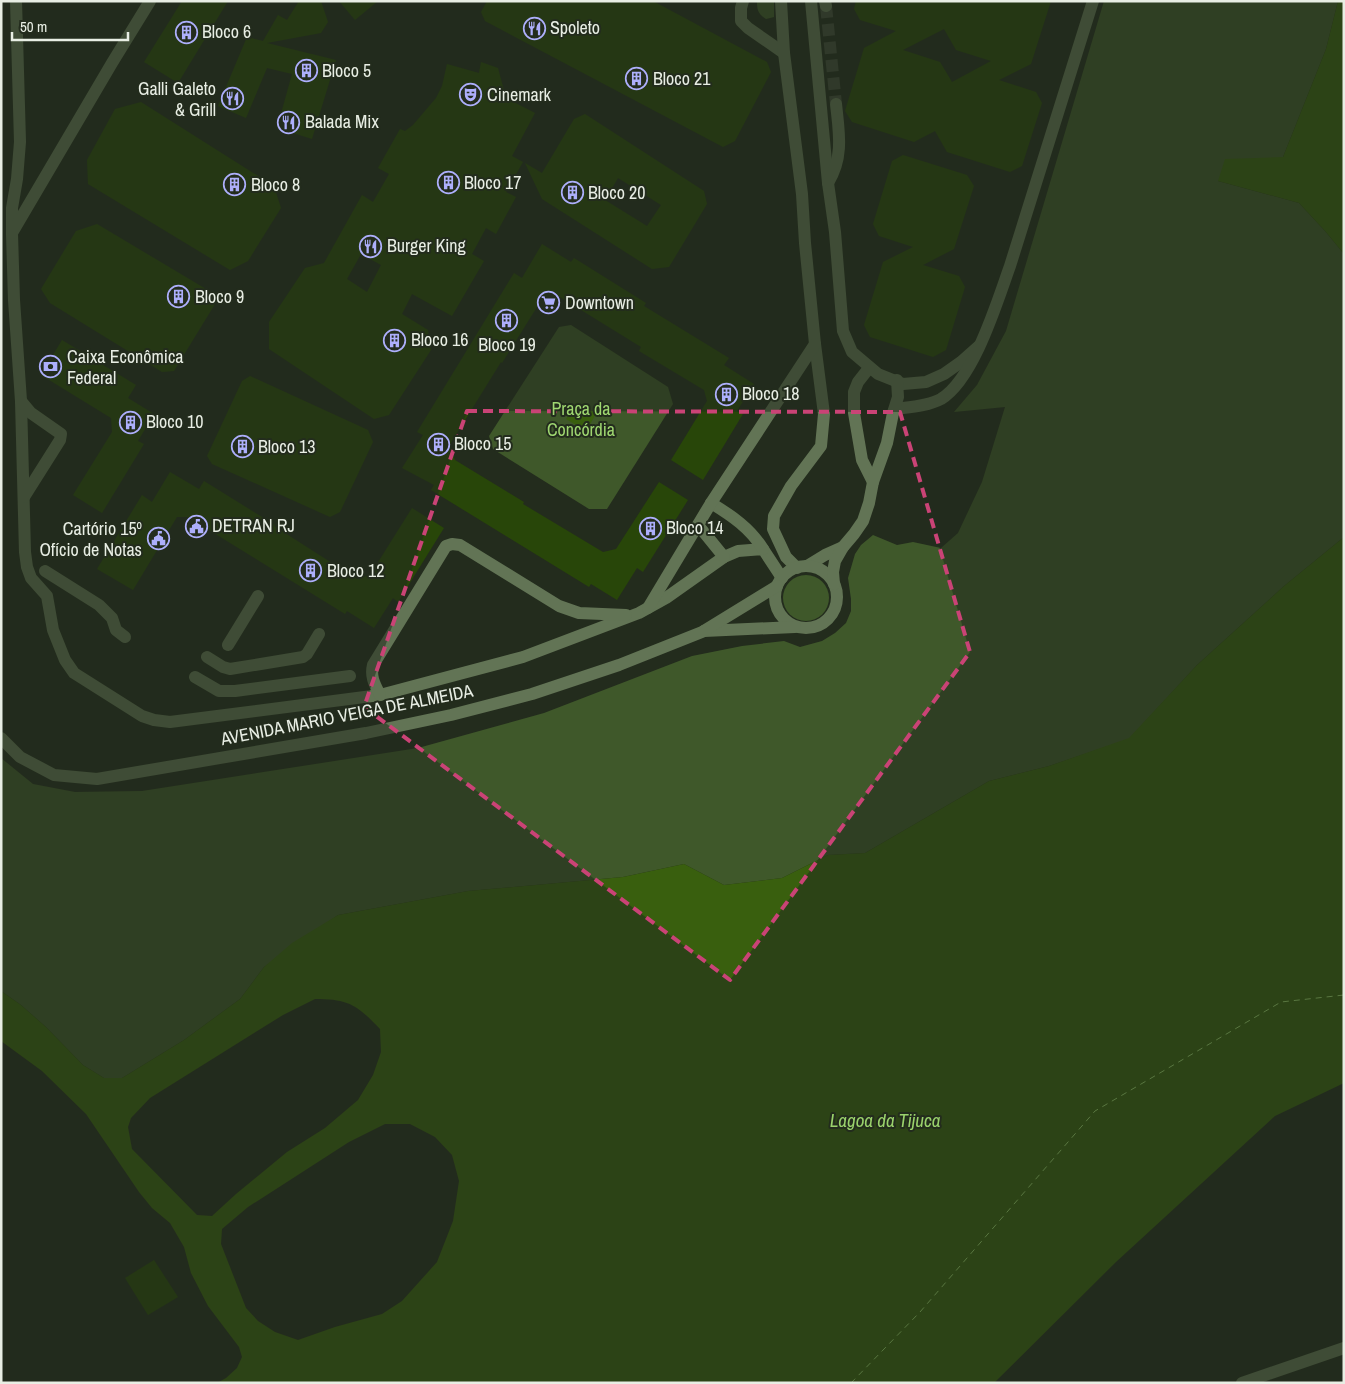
<svg xmlns="http://www.w3.org/2000/svg" width="1345" height="1384" viewBox="0 0 1345 1384" font-family="'Archivo Narrow',sans-serif">
<style>
.green{fill:#3f582a}
.water{fill:#395f0e;fill-rule:evenodd}
.lines{fill:none;stroke-linecap:round;stroke-linejoin:round}
.ferry{stroke:#9ad26c;stroke-width:1;stroke-dasharray:6 5;stroke-linecap:butt}
.building{fill:#284609;fill-rule:evenodd}
.minor-tunnel{stroke:#41493b;stroke-width:12;stroke-dasharray:12 6;stroke-linecap:butt}
.minor{stroke:#627455;stroke-width:12}
.marked{fill:none;stroke:#ca4376;stroke-width:4;stroke-dasharray:10 6;stroke-linejoin:round}
.labels{text-anchor:middle;stroke-width:4;stroke-linejoin:round;paint-order:stroke}
.poi-label{font-size:18px;fill:#e8eee4;stroke:#232c1d;text-anchor:start}
.park-label{font-size:18px;fill:#9fd771;stroke:#232c1d}
.street-label{font-size:18px;fill:#e8eee4;stroke:#232c1d}
.water-label{font-size:19px;font-style:italic;fill:#9ad26c;stroke:#232c1d}
</style>
<rect width="100%" height="100%" fill="#232c1d"/>
<g class="green">
<path d="M 757,1 L 774,1 L 774,17 L 766,19 C 758,14 757,10 757,1 Z"/>
<polygon points="1104,1 1338,1 1326,49 1283,157 1218,181 1299,203 1325,231 1344,254 1344,537 1284,586 1197,665 1129,739 1049,766 989,781 865,853 828,855 782,878 724,885 684,864 623,877 468,891 338,915 264,967 240,999 184,1040 122,1078 104,1078 83,1065 46,1027 21,1005 1,991 1,758 33,784 75,792 142,791 418,748 544,713 692,656 742,646 784,641 800,647 822,641 835,633 846,623 851,611 851,599 848,578 855,554 861,545 873,535 897,545 913,542 941,548 958,533 982,482 1005,407 954,412 977,385 1006,331"/>
<polygon points="571,325 668,387 673,404 607,509 589,509 493,449 489,436 559,327"/>
<circle cx="806" cy="598" r="23"/>
</g>
<g class="water">
<polygon points="1338,1 1344,1 1344,254 1325,231 1299,203 1218,181 1225,159 1283,157 1326,49"/>
<polygon points="577,402 596,414 586,431 566,419"/>
<path d="M 1344,537 L 1344,1083 L 1275,1116 L 1116,1262 L 994,1383 L 217,1383 L 226,1378 L 237,1368 L 242,1357 L 239,1347 L 208,1306 L 191,1273 L 184,1247 L 170,1223 L 152,1208 L 139,1192 L 86,1114 L 42,1071 L 1,1041 L 1,991 L 21,1005 L 46,1027 L 83,1065 L 104,1078 L 122,1078 L 184,1040 L 240,999 L 264,967 L 292,943 L 338,915 L 468,891 L 623,877 L 684,864 L 724,885 L 782,878 L 828,855 L 865,853 L 989,781 L 1049,766 L 1129,738 L 1197,665 L 1284,586 ZM 315,999 C 349,999 357,1005 380,1029 L 381,1052 L 373,1075 L 358,1100 L 325,1128 L 287,1152 L 236,1194 L 212,1216 L 197,1215 L 132,1149 L 128,1127 L 131,1118 L 150,1098 L 283,1015 ZM 385,1124 L 410,1124 L 435,1137 L 452,1155 L 459,1181 L 453,1221 L 437,1262 L 402,1301 L 382,1314 L 335,1327 L 298,1340 L 275,1332 L 258,1321 L 246,1308 L 221,1244 L 222,1229 L 248,1207 L 349,1142 Z"/>
</g>
<g class="lines">
<polyline class="ferry" points="851,1383 920,1312 1095,1111 1281,1002 1344,995"/>
</g>
<g class="building">
<polygon points="182,1 228,1 178,83 144,62"/>
<polygon points="299,1 321,1 328,22 321,33 267,43 336,60 312,139 277,128 292,74 267,68 246,118 218,106 247,37 263,41 278,15 287,20"/>
<polygon points="339,1 378,1 355,20"/>
<polygon points="487,1 653,1 767,62 771,72 735,141 723,147 485,21 481,12"/>
<path d="M 856,1 L 1051,1 L 1031,64 L 999,80 L 1036,92 L 1042,103 L 1022,166 L 1010,172 L 947,152 L 935,131 L 914,142 L 852,122 L 845,111 L 864,48 L 896,31 L 860,20 L 854,9 ZM 944,29 L 956,50 L 991,61 L 952,82 L 940,62 L 903,50 Z"/>
<path d="M 481,62 L 498,68 L 506,98 L 535,113 L 512,156 L 523,162 L 506,192 L 516,197 L 496,234 L 486,228 L 472,254 L 484,261 L 452,316 L 412,294 L 402,314 L 428,330 L 431,350 L 389,415 L 374,419 L 269,349 L 269,322 L 305,268 L 324,263 L 362,195 L 373,202 L 389,174 L 378,168 L 400,129 L 405,131 L 413,125 L 436,98 L 442,86 L 447,64 L 479,73 ZM 361,254 L 381,265 L 367,292 L 347,279 Z"/>
<polygon points="141,102 274,186 281,208 248,261 230,270 88,184 87,160 115,109"/>
<path d="M 585,114 L 704,191 L 707,204 L 669,267 L 652,269 L 542,199 L 525,163 L 542,173 L 574,119 ZM 618,178 L 661,205 L 647,226 L 605,200 Z"/>
<polygon points="903,155 967,175 974,186 954,249 923,265 959,276 965,287 946,350 933,357 870,337 864,325 883,262 913,247 879,236 873,224 892,161"/>
<polygon points="97,224 211,292 215,304 174,371 162,372 50,303 41,289 76,231"/>
<polygon points="542,244 571,262 574,258 646,303 644,306 729,358 724,365 754,384 737,411 743,414 703,480 671,460 707,401 704,390 639,351 641,347 560,297 542,299 502,363 501,362 449,446 455,460 524,502 523,504 603,552 616,549 659,482 688,500 643,572 637,568 617,600 591,584 589,587 431,490 434,485 402,468 423,435 417,432 514,273 522,278"/>
<polygon points="62,340 136,385 128,398 154,414 138,441 144,444 102,513 73,495 112,432 111,418 41,375"/>
<polygon points="250,376 368,430 373,442 340,512 330,517 212,464 207,456 242,381"/>
<polygon points="170,472 199,489 204,481 275,525 274,526 357,579 370,575 412,508 444,528 398,602 393,598 374,628 347,611 345,614 188,517 177,517 133,590 97,569 142,495 152,502"/>
<polygon points="154,1260 178,1297 148,1315 125,1278"/>
</g>
<g class="lines">
<polyline class="minor-tunnel" points="826,6 836,104"/>
<g class="minor">
<polyline points="16,1 20,142 17,179 12,208 12,234 14,300 21,401 25,552 27,567 31,578 47,596 53,630 65,660 74,673 142,716 154,720 170,722 380,695 523,657 639,613 666,598 724,557 738,551 763,549 782,578"/>
<polyline points="743,1 741,8 741,21 748,28 784,53"/>
<polyline points="781,1 784,53 802,194 805,243 815,344 824,414 821,446 791,486 774,516 773,529 786,557 797,568"/>
<polyline points="811,1 828,183 835,232 843,331 852,352 878,374 903,384 926,382 944,374 961,362 979,346"/>
<polyline points="825,1 826,6"/>
<path d="M 828,183 C 844,157 839,132 836,104"/>
<polyline points="12,233 112,63 150,1"/>
<polyline points="869,368 858,382 854,392 854,413 862,460 873,482"/>
<polyline points="21,401 31,413 61,434 60,440 24,497"/>
<path d="M 893,413 L 895,409 C 910,407 928,406 941,399 C 974,379 997,302 1010,266 L 1093,1"/>
<path d="M 711,503 C 732,516 750,528 763,549"/>
<polyline points="698,525 724,557"/>
<polyline points="807,566 825,555 843,547"/>
<circle cx="806" cy="597" r="31"/>
<polyline points="45,571 99,605 112,618 116,630 125,637"/>
<polyline points="834,584 833,572 835,561 843,547 854,534 863,521 869,503 873,482 887,443 893,413 898,397 897,380"/>
<polyline points="648,608 711,503 815,344"/>
<polyline points="704,631 795,627"/>
<polyline points="228,645 258,596"/>
<polyline points="207,657 223,667 230,669 303,657 307,654 319,634"/>
<polyline points="195,677 219,691 235,691 350,676"/>
<path d="M 380,695 C 375,685 370,677 373,665 L 446,546 L 452,544 L 460,545 L 559,606 L 579,613 L 626,615"/>
<polyline points="1,738 20,757 54,775 97,779 366,733 451,715 532,694 619,665 702,632 777,586"/>
<polyline points="1242,1383 1344,1348"/>
</g>
</g>
<path d="M0 0H1345V1384H0ZM 467,411 L 900,412 L 970,652 L 730,980 L 364,707 Z" fill="#232c1d" fill-opacity=".55" fill-rule="evenodd"/>
<path class="marked" d="M 467,411 L 900,412 L 970,652 L 730,980 L 364,707 Z"/>
<defs>
<symbol id="restaurant-ring" viewBox="-11 -11 22 22"><circle r="9.5" fill="#232c1d" stroke="#adaffb" stroke-width="1.5"/><path d="M-5-6h1v4h1v-4h1v4h1v-4h1v5L-1.5 .5V6h-2V.5L-5-1ZM5-6V6H3V1.5H1.5Q1.5-4 5-6Z" fill="#adaffb"/></symbol>
<symbol id="building-ring" viewBox="-11 -11 22 22"><circle r="9.5" fill="#232c1d" stroke="#adaffb" stroke-width="1.5"/><path d="M-4-6H4V6H1V3H-1V6H-4ZM-2.5-4.3h1.7v1.8h-1.7ZM.8-4.3h1.7v1.8H.8ZM-2.5-1h1.7V.8h-1.7ZM.8-1h1.7V.8H.8Z" fill="#adaffb"/></symbol>
<symbol id="theatre-ring" viewBox="-11 -11 22 22"><circle r="9.5" fill="#232c1d" stroke="#adaffb" stroke-width="1.5"/><path d="M-5-5.5Q0-4 5-5.5V0Q5 5 0 6Q-5 5-5 0ZM-3.3-2.5H-1v1.5H-3.3ZM1-2.5H3.3v1.5H1ZM-2.8 1Q0 5.5 2.8 1Z" fill="#adaffb"/></symbol>
<symbol id="supermarket-ring" viewBox="-11 -11 22 22"><circle r="9.5" fill="#232c1d" stroke="#adaffb" stroke-width="1.5"/><path d="M-6-5.5h2.5l.6 2H6L4.5 2H-2.5L-4.4-4H-6ZM-1.5 3.2a1.3 1.3 0 1 0 .1 0ZM3 3.2a1.3 1.3 0 1 0 .1 0Z" fill="#adaffb"/></symbol>
<symbol id="bank-ring" viewBox="-11 -11 22 22"><circle r="9.5" fill="#232c1d" stroke="#adaffb" stroke-width="1.5"/><path d="M-6-4H6V4H-6ZM0-2.3a2.3 2.3 0 1 0 0 4.6a2.3 2.3 0 1 0 0-4.6Z" fill="#adaffb"/></symbol>
<symbol id="civic-ring" viewBox="-11 -11 22 22"><circle r="9.5" fill="#232c1d" stroke="#adaffb" stroke-width="1.5"/><path d="M-.6-6.5H3V-4.5H.6V-3L4-1V1h2V6H-6V1h2V-1L-.6-3ZM-1.2 2.5V6h2.4V2.5Z" fill="#adaffb"/></symbol>
</defs>
<g fill-rule="evenodd">
<use href="#restaurant-ring" x="522" y="16" width="25" height="25"/>
<use href="#building-ring" x="174" y="20" width="25" height="25"/>
<use href="#building-ring" x="294" y="58" width="25" height="25"/>
<use href="#building-ring" x="624" y="66" width="25" height="25"/>
<use href="#theatre-ring" x="458" y="82" width="25" height="25"/>
<use href="#restaurant-ring" x="220" y="86" width="25" height="25"/>
<use href="#restaurant-ring" x="276" y="110" width="25" height="25"/>
<use href="#building-ring" x="436" y="170" width="25" height="25"/>
<use href="#building-ring" x="222" y="172" width="25" height="25"/>
<use href="#building-ring" x="560" y="180" width="25" height="25"/>
<use href="#restaurant-ring" x="358" y="234" width="25" height="25"/>
<use href="#building-ring" x="166" y="284" width="25" height="25"/>
<use href="#supermarket-ring" x="536" y="290" width="25" height="25"/>
<use href="#building-ring" x="494" y="308" width="25" height="25"/>
<use href="#building-ring" x="382" y="328" width="25" height="25"/>
<use href="#bank-ring" x="38" y="354" width="25" height="25"/>
<use href="#building-ring" x="714" y="382" width="25" height="25"/>
<use href="#building-ring" x="118" y="410" width="25" height="25"/>
<use href="#building-ring" x="426" y="432" width="25" height="25"/>
<use href="#building-ring" x="230" y="434" width="25" height="25"/>
<use href="#civic-ring" x="184" y="514" width="25" height="25"/>
<use href="#building-ring" x="638" y="516" width="25" height="25"/>
<use href="#civic-ring" x="146" y="526" width="25" height="25"/>
<use href="#building-ring" x="298" y="558" width="25" height="25"/>
</g>
<g class="labels">
<g class="poi-label">
<text x="550" y="34">Spoleto</text>
<text x="202" y="38">Bloco 6</text>
<text x="322" y="77">Bloco 5</text>
<text x="653" y="85">Bloco 21</text>
<text x="216" y="95" text-anchor="end">Galli Galeto<tspan x="216" dy="21">&amp; Grill</tspan></text>
<text x="487" y="101">Cinemark</text>
<text x="305" y="128">Balada Mix</text>
<text x="464" y="189">Bloco 17</text>
<text x="251" y="191">Bloco 8</text>
<text x="588" y="199">Bloco 20</text>
<text x="387" y="252">Burger King</text>
<text x="195" y="303">Bloco 9</text>
<text x="565" y="309">Downtown</text>
<text x="411" y="346">Bloco 16</text>
<text x="507" y="351" text-anchor="middle">Bloco 19</text>
<text x="67" y="363">Caixa Econômica<tspan x="67" dy="21">Federal</tspan></text>
<text x="742" y="400">Bloco 18</text>
<text x="146" y="428">Bloco 10</text>
<text x="454" y="450">Bloco 15</text>
<text x="258" y="453">Bloco 13</text>
<text x="212" y="532">DETRAN RJ</text>
<text x="666" y="534">Bloco 14</text>
<text x="142" y="535" text-anchor="end">Cartório 15º<tspan x="142" dy="21">Ofício de Notas</tspan></text>
<text x="327" y="577">Bloco 12</text>
</g>
<g class="park-label">
<text x="581" y="415">Praça da<tspan x="581" dy="21">Concórdia</tspan></text>
</g>
<g class="street-label">
<text transform="translate(347 715) rotate(-11)" y="6">AVENIDA MARIO VEIGA DE ALMEIDA</text>
</g>
<g class="water-label">
<text x="885" y="1127">Lagoa da Tijuca</text>
</g>
</g>
<rect width="1345" height="1384" fill="none" stroke="#e8eee4" stroke-width="5"/>
<path d="M12 32v8h116v-8" fill="none" stroke="#e8eee4" stroke-width="2.5"/>
<text x="20" y="32" font-size="15" fill="#e8eee4" stroke="#232c1d" stroke-width="4" paint-order="stroke">50 m</text>
</svg>
